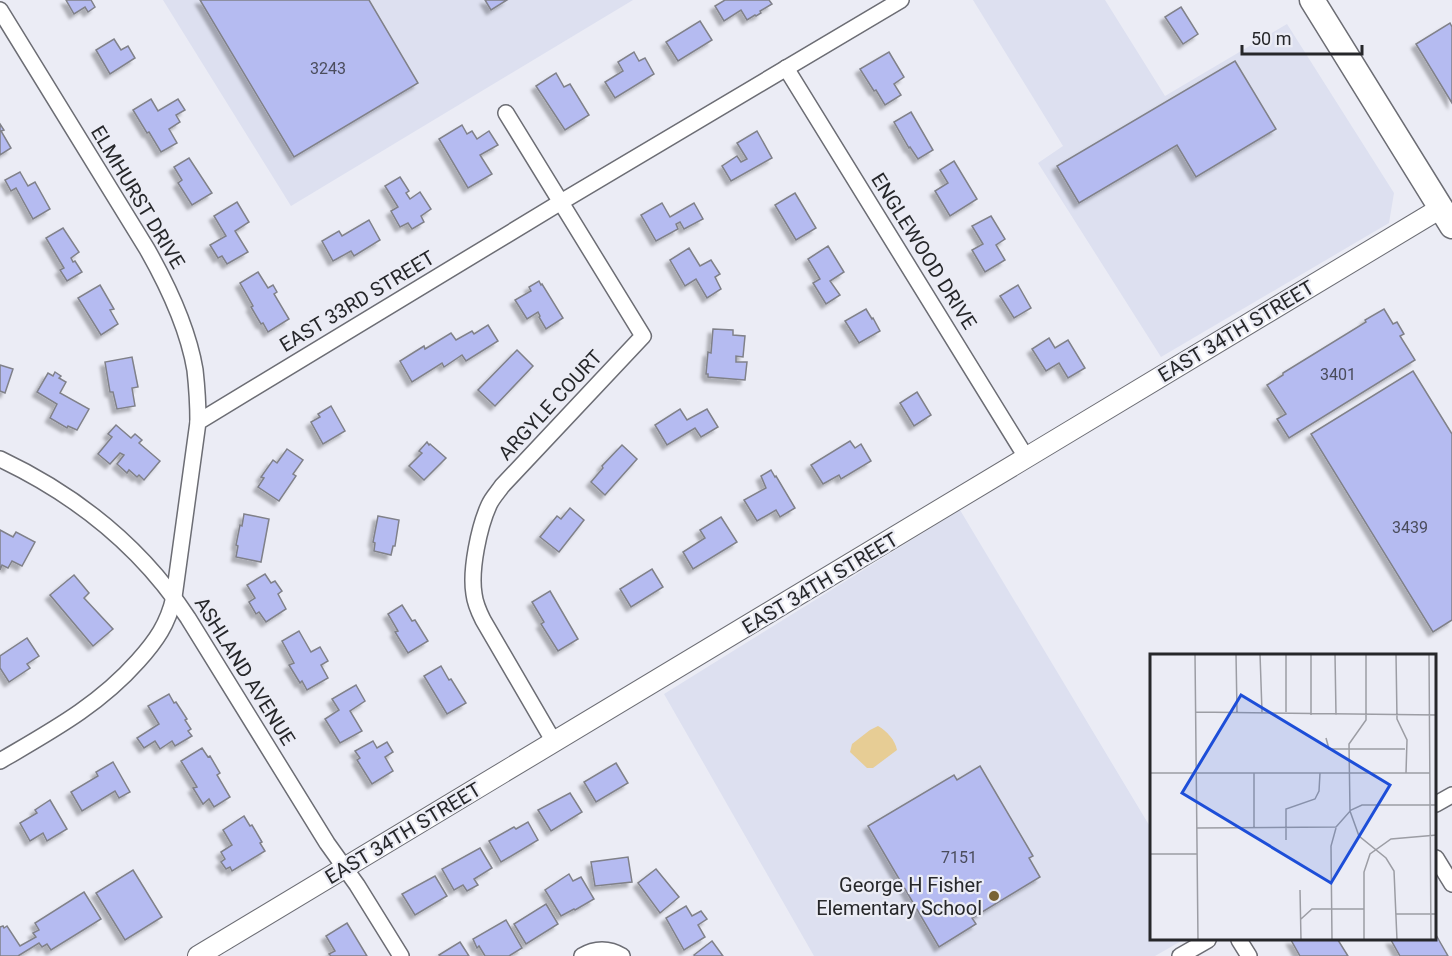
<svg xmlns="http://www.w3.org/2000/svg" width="1452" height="956" viewBox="0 0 1452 956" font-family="Roboto,sans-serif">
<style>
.built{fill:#dde0f0}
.green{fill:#e7cd95}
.building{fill:#b5bbf1;stroke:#808189;stroke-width:1.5;filter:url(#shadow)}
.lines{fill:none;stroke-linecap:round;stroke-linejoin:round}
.minor-casing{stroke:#6c6d74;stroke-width:18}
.tertiary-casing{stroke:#6c6d74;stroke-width:22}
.primary-casing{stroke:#6c6d74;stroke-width:27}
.minor{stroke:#fff;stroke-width:15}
.tertiary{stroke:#fff;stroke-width:20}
.primary{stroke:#fff;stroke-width:24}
.poi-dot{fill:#796333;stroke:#ebecf5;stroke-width:2}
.labels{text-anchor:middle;stroke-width:4.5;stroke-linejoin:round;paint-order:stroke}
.number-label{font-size:16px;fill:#4a4c5c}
.street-label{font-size:20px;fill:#26272a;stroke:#ebecf5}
.poi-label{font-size:20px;fill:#26272a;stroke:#ebecf5;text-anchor:end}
.inset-road{fill:none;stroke:#9c9da4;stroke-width:1.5}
.view{fill:#1d4ed8;fill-opacity:0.15;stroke:#1d4ed8;stroke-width:3}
.inset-edge{fill:none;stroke:#26272a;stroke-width:3}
</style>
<defs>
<filter id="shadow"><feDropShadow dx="-4.5" dy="4.5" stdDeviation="1.5" flood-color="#0004"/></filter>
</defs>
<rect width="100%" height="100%" fill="#ebecf5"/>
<g class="built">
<polygon points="163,0 633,0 291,206"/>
<polygon points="973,0 1105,0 1165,96 1287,24 1394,193 1389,223 1161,357 1038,163 1063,146"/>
<polygon points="960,510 1152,830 1152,940 1183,940 1155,956 814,956 664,694"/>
</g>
<path class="green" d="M 878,726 C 887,731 895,740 897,750 L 873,768 L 867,768 L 850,752 L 852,744 L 870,730 Z"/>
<g class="building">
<polygon points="66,0 91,0 95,7 88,12 85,7 74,14"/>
<polygon points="200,0 369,0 418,83 294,157"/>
<polygon points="485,0 507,0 491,10"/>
<polygon points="725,0 769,0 772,4 760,11 761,13 756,16 755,15 747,20 741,10 724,21 715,6"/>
<polygon points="1181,7 1198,34 1183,44 1165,17"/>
<polygon points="700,21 712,40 678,61 666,42"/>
<polygon points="1450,23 1452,27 1452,103 1416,44"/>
<polygon points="114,39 121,50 128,46 135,58 110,74 96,50"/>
<polygon points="634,52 639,61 645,58 654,74 615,98 605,82 623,71 618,62"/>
<polygon points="889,52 904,77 894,84 901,95 885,105 876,90 874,91 860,69"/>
<polygon points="1235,61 1276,129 1196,177 1177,145 1079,203 1057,166"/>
<polygon points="556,73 564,87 570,84 589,115 565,130 536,86"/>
<polygon points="151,99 158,111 178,99 185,110 176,115 180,122 169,129 177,143 161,152 149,132 147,133 133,110"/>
<polygon points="911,112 933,150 918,159 910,147 909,148 894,122"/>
<polygon points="0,124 4,130 1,131 11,148 0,155"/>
<polygon points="462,125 467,134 472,131 477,139 489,131 498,145 480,155 492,174 468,188 439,139"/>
<polygon points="757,131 772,158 731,181 722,166 737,156 741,162 747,159 737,143"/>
<polygon points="189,158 212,193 192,205 178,183 182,180 174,167"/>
<polygon points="954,161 977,199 950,216 935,191 948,183 940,170"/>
<polygon points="20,172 28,186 35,182 50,209 33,219 16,188 11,191 5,180"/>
<polygon points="400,177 409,191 406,193 410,199 420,192 431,209 421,216 424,222 412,229 408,223 400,227 391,211 398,207 385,186"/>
<polygon points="795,193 816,228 796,240 775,205"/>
<polygon points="237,202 249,222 235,231 248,252 227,264 222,256 218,258 210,245 226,236 214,216"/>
<polygon points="662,203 670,217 694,203 703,219 684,229 680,222 676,224 678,229 656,241 641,215"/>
<polygon points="991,216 1005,239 996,245 1005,260 985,272 972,250 983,244 972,226"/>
<polygon points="369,220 380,240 354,256 351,251 333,261 322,241 339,231 342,236"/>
<polygon points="63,228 79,252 71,258 73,262 75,261 82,272 67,281 60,270 64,268 46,238"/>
<polygon points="828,246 844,272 830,281 840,295 826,304 813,283 820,279 808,259"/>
<polygon points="689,248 700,266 711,260 720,274 715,277 721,289 707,298 696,279 685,286 670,260"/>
<polygon points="258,272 268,288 273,285 277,292 274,294 289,319 268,332 263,323 261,324 251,307 253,306 240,283"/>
<polygon points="539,281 541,285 542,284 563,318 546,329 539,317 540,316 538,312 527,319 515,300 531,291 529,287"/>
<polygon points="100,285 114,309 110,310 118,324 101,335 78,298"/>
<polygon points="1018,285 1031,308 1014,318 1000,296"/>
<polygon points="866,309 872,319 873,318 880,331 859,343 845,321"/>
<polygon points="1384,309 1393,324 1397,322 1404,334 1400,336 1415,360 1289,438 1277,419 1286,414 1267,385 1283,375 1283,373 1366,322 1365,320"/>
<polygon points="488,325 498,341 466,361 462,355 444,367 442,363 412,382 400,361 424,346 425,349 451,333 456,340 472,331 474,334"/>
<polygon points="713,329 733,330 733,335 745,336 743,357 736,356 736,362 747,362 745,380 708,377 708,374 706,374 708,352 711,353"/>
<polygon points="1049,338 1055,348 1068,340 1085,368 1068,378 1059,363 1046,371 1032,349"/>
<polygon points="517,350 533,366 495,406 478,390"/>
<polygon points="132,357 138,387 132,388 135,406 117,409 113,392 110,392 105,362"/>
<polygon points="0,365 13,369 5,393 0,391"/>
<polygon points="1413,371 1452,434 1452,620 1433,632 1311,434"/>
<polygon points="55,372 61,376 59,378 66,382 60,393 89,409 77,430 68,426 67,428 50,418 57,404 37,392 48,373 53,376"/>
<polygon points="917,392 931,415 914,426 900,403"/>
<polygon points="331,406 345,431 323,444 311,422 320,417 318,414"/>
<polygon points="680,409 687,420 707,409 718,427 701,437 695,428 667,445 655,425"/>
<polygon points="116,425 131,438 135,434 142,440 139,443 160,461 144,480 139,475 137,477 129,470 127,473 117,464 124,455 120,453 110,464 98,454 112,437 108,434"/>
<polygon points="850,441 855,448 861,444 871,461 841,479 839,475 823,484 811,465"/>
<polygon points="427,442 429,445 430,444 446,458 424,480 409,466 422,453 419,451"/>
<polygon points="622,445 637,459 605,495 591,482 603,468 602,466"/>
<polygon points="287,449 303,460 293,474 296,476 279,501 258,487 264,478 261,477 273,460 277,463"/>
<polygon points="771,470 775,477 776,476 795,508 780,517 776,510 757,521 744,500 766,488 761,476"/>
<polygon points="570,508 584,520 559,552 540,537 557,516 561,519"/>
<polygon points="244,514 269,519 261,562 236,557 238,546 236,545 240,525 242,526"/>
<polygon points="378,516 399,520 395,546 393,546 391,555 374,551 375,543 373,542"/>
<polygon points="721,517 737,542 693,569 683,552 705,538 700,530"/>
<polygon points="0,530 13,537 16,532 35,542 22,566 12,561 8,568 2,565 0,570"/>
<polygon points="652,569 663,587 631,607 620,589"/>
<polygon points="265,574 271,583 275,581 282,591 278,594 286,609 266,622 259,612 256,614 249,602 255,598 247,585"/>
<polygon points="74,575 89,593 84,598 113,629 93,646 50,595"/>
<polygon points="550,591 578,639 558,651 541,624 544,622 532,602"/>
<polygon points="402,605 412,621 415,620 428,641 408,653 395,632 398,631 388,614"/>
<polygon points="299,631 311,652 320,647 328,661 321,665 328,678 307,690 302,681 300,683 289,665 294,663 282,641"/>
<polygon points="27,638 39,656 27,664 30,668 9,682 0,668 0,656"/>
<polygon points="441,666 449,680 451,679 466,703 447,714 424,676"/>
<polygon points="356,685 365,701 350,711 362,731 340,743 325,719 339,710 332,699"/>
<polygon points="169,694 174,703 176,702 187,719 185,720 191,729 188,731 192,736 175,746 172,741 160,749 155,741 144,748 137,738 159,724 148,706"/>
<polygon points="373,741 377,748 387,742 393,752 385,757 393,771 372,784 357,760 360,758 355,751"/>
<polygon points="202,748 208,757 210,756 220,773 217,775 230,797 214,807 209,799 203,804 193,788 197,787 181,761"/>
<polygon points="113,762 130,792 119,798 115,791 82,811 71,792 98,776 96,772"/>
<polygon points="616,763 628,783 596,802 584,782"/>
<polygon points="980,766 1033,856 1029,858 1040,877 972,918 976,924 939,947 868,826 954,775 957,780"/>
<polygon points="570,793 582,812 551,831 538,810"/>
<polygon points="50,800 67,829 47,841 43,833 30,841 20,823 37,813 35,810"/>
<polygon points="244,816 250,826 252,825 262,842 260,843 265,851 232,871 230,867 226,869 221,862 225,859 221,852 232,845 223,830"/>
<polygon points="528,822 538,840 501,862 489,841 514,827 516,829"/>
<polygon points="480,848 492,868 474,879 478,885 467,891 463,885 454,890 442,869"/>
<polygon points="628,857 632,882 595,886 591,862"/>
<polygon points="656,869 679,897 660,913 638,883"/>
<polygon points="133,870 162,917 125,940 96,893"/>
<polygon points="569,874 573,881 581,877 594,899 575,910 574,909 561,916 545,890"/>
<polygon points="435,876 447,896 415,915 402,894"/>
<polygon points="84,892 101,919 51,950 47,944 42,947 39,943 18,956 0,956 0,927 3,926 4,928 7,926 20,946 36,937 33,933 39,930 35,923"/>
<polygon points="546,904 558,924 526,944 514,924"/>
<polygon points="686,906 692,916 701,911 707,919 698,925 705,937 684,950 666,918"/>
<polygon points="506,920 522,948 509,956 485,956 479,946 477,948 473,939"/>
<polygon points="347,923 367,956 331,956 329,954 335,951 326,936"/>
<polygon points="1436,935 1448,956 1400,956 1391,940 1436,940"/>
<polygon points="1291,940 1338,940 1348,956 1300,956"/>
<polygon points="712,941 723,956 695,956 694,955"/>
<polygon points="460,942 469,956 440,956 439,955"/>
</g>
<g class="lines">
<defs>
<g id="minor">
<path d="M 0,10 L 147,249 C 168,286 188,328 195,370 C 197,388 198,404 198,422"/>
<polyline points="786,68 1026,457"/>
<path d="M 506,113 L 643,336 L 502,486 C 498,492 492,498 489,505 C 479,527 470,570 474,594 C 475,603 479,612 483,620 L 554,742"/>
<path d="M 0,459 C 76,495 142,548 188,618 L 327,843 L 357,885 L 401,956"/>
<path d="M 0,761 C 51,731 98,706 138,661 C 156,641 168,624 174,597 L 198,422 L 561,202 L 901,0"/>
<polyline points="1436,804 1452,795"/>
<polyline points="1436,858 1452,884"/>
<polyline points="1239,940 1249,956"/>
<path d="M 582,956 C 595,948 609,948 622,956"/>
<polyline points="1180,956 1208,940"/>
</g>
<polyline id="tertiary" points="198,956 1441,208"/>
<polyline id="primary" points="1312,0 1452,226"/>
</defs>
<use href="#minor" class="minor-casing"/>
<use href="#tertiary" class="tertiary-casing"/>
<use href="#primary" class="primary-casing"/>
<use href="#minor" class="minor"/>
<use href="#tertiary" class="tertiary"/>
<use href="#primary" class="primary"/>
</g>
<circle class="poi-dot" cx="994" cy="896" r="6"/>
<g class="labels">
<g class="number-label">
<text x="328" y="74">3243</text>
<text x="1338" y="380">3401</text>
<text x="1410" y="533">3439</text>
<text x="959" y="863">7151</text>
</g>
<g class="street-label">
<text transform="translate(138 197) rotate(59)" y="7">ELMHURST DRIVE</text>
<text transform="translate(924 251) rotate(58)" y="7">ENGLEWOOD DRIVE</text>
<text transform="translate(357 301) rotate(-31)" y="7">EAST 33RD STREET</text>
<text transform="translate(1236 331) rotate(-31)" y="7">EAST 34TH STREET</text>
<text transform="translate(550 405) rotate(-47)" y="7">ARGYLE COURT</text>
<text transform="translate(820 583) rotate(-31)" y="7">EAST 34TH STREET</text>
<text transform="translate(245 671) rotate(58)" y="7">ASHLAND AVENUE</text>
<text transform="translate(403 833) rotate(-31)" y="7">EAST 34TH STREET</text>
</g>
<g class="poi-label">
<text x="982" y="892">George H Fisher<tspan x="982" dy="23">Elementary School</tspan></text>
</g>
</g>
<g transform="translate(1150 654)">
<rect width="286" height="286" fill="#ebecf5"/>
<path class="inset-road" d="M 45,0 L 48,286M 86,0 L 87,58M 110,0 L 112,58M 136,0 L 136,58M 161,0 L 161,61M 185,0 L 186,61M 216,0 L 216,66 L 199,90 L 200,157 L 209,182 L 236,204 L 244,217 L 247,286M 246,0 L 247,65 L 257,86 L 256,119M 279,0 L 281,286M 45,58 L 287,61M 176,84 L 179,95 L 255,95M 0,119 L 46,119M 47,119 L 280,119M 104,119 L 104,174M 47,174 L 186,173 L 201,156 L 212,151 L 287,151M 136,186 L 136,155 L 165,145 L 169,137 L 170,119M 0,200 L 47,200M 150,236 L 151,286M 246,260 L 287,260M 151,265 L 162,255 L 214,255M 182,286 L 181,192 L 186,174M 214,286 L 214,218 L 220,200 L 241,185 L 287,181"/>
<path class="view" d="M 91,41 L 240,131 L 181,229 L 32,139 Z"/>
<rect width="286" height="286" class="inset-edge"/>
</g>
<path d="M1242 45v9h120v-9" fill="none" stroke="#26272a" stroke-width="3"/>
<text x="1251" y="45" font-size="18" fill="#26272a" stroke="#ebecf5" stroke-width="4.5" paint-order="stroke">50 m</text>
</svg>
